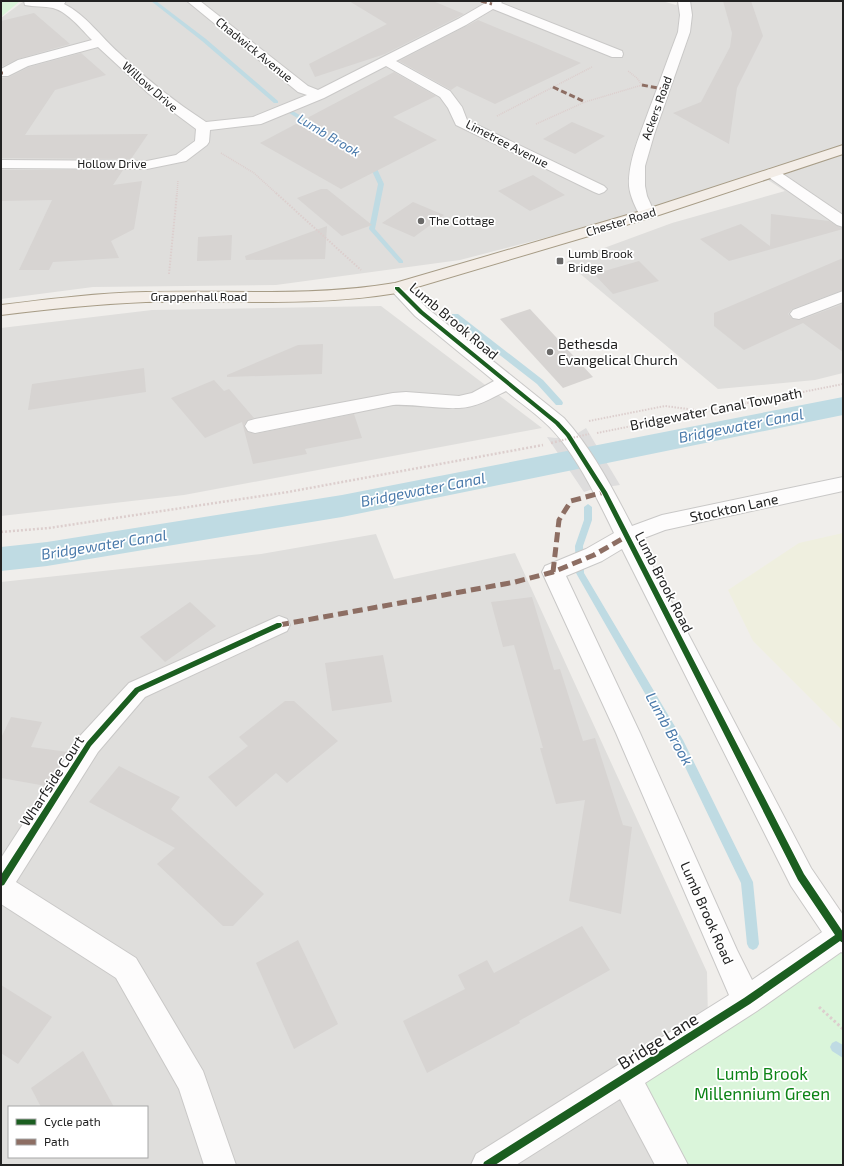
<svg xmlns="http://www.w3.org/2000/svg" width="844" height="1166" viewBox="0 0 844 1166" font-family="'Exo 2',sans-serif">
<style>
.residential{fill:#dfdedc;fill-rule:evenodd}
.farmland{fill:#efefdf}
.park{fill:#daf5da}
.pier{fill:#dedddd}
.lines{fill:none;stroke-linecap:round;stroke-linejoin:round}
.stream{fill:#bfdbe3;fill-rule:evenodd}
.canal{fill:#bfdbe3;fill-rule:evenodd}
.building{fill:#d7d4d2}
.minor-casing{stroke:#c9c8c7;stroke-width:2}
.major-casing{stroke:#a79c86;stroke-width:2}
.path-far3{stroke:#dccecd;stroke-width:1.5;stroke-dasharray:1 1;stroke-linecap:butt}
.path-far2{stroke:#dccecd;stroke-width:2;stroke-dasharray:1.5 1.5;stroke-linecap:butt}
.path-far1{stroke:#dccecd;stroke-width:2.5;stroke-dasharray:2 2;stroke-linecap:butt}
.path{stroke:#dccecd;stroke-width:3;stroke-dasharray:2.5 2.5;stroke-linecap:butt}
.minor{fill:#fdfcfc;fill-rule:evenodd}
.major{fill:#f3ede7;fill-rule:evenodd}
.path-bridge-far1{stroke:#dccecd;stroke-width:2;stroke-dasharray:1.5 1.5;stroke-linecap:butt}
.path-bridge{stroke:#dccecd;stroke-width:2.5;stroke-dasharray:2 2;stroke-linecap:butt}
.quiet-far1{stroke:#8d6e63;stroke-width:3;stroke-dasharray:6 3;stroke-linecap:butt}
.quiet{stroke:#8d6e63;stroke-width:5;stroke-dasharray:10 5;stroke-linecap:butt}
.cycleway-casing{stroke:#fff;stroke-width:2}
.cycleway{fill:#1b5e20;fill-rule:evenodd}
.poi-dot{fill:#6a6968;stroke:#fff;stroke-width:1.5}
.labels{text-anchor:middle;stroke-width:3.5;stroke-linejoin:round;paint-order:stroke}
.far-street-label{font-size:12px;fill:#222;stroke:#fff}
.far-poi-label{font-size:12px;fill:#222;stroke:#fff;text-anchor:start}
.far-water-label{font-size:13px;font-style:italic;fill:#4a7aab;stroke:#fff}
.street-label{font-size:14px;fill:#222;stroke:#fff}
.poi-label{font-size:14px;fill:#222;stroke:#fff;text-anchor:start}
.water-label{font-size:15px;font-style:italic;fill:#4a7aab;stroke:#fff}
.near-street-label{font-size:17px;fill:#222;stroke:#fff}
.near-park-label{font-size:17px;fill:#0c8416;stroke:#fff}
</style>
<rect width="100%" height="100%" fill="#f0eeeb"/>
<g class="residential">
<polygon points="24,1 662,1 676,5 679,1 843,1 843,373 815,380 718,389 566,262 672,223 785,191 768,180 460,260 276,285 93,287 1,299 1,18"/>
<polygon points="381,306 542,428 184,495 1,516 1,328 152,310"/>
<path d="M 376,534 L 394,579 L 515,553 L 707,972 L 711,1165 L 1,1165 L 1,582 L 261,554 ZM 9,1107 L 147,1107 L 147,1157 L 9,1157 Z"/>
</g>
<polygon class="farmland" points="843,533 843,731 753,641 728,590 799,543"/>
<g class="park">
<polygon points="1,1 20,1 1,17"/>
<polygon points="843,938 843,1165 671,1165 625,1078"/>
</g>
<polygon class="pier" points="586,428 602,455 620,485 593,489 584,492 547,437 556,438 578,433"/>
<g class="lines">
<g class="stream">
<polygon points="151,1 156,1 206,39 278,101 278,103 274,103 202,41"/>
<polygon points="291,110 315,124 316,125 311,126 289,113 288,112"/>
<polygon points="370,158 373,160 384,184 375,229 403,261 403,263 399,263 369,229 378,184 367,160"/>
<polygon points="452,314 458,314 543,380 562,401 563,403 562,405 556,405 537,384 452,318"/>
<polygon points="588,504 592,507 592,520 583,546 584,573 683,740 751,878 753,882 759,944 757,948 753,950 749,948 747,944 741,883 675,746 576,573 575,546 584,520 584,507"/>
<polygon points="836,1041 843,1045 843,1058 832,1051 830,1047 832,1043"/>
</g>
<polygon class="canal" points="843,397 843,415 342,517 47,566 1,571 1,547 47,542 342,495"/>
</g>
<g class="building">
<polygon points="349,1 433,1 464,14 385,54 315,77 309,64 387,24"/>
<polygon points="723,1 751,1 763,36 737,88 729,144 673,113 701,102 730,47 732,33"/>
<polygon points="34,13 70,44 18,59 1,67 1,21"/>
<polygon points="478,20 534,43 581,63 495,104 457,86 451,90 399,61"/>
<polygon points="81,53 106,75 55,90 25,135 148,134 131,159 1,158 1,78 9,77 29,67"/>
<polygon points="394,72 436,96 393,117 437,140 341,189 260,143"/>
<polygon points="572,122 605,136 575,154 543,139"/>
<polygon points="1,170 123,170 113,185 142,181 134,229 111,241 119,258 53,262 49,270 19,270 52,200 1,201"/>
<polygon points="533,175 565,195 530,211 498,191"/>
<polygon points="321,189 327,189 372,225 342,236 297,198"/>
<polygon points="413,202 444,215 414,237 382,223"/>
<polygon points="771,214 829,221 843,229 729,261 700,239 741,224 770,246"/>
<polygon points="327,226 325,259 246,260 245,256"/>
<polygon points="232,235 231,260 197,261 198,237"/>
<polygon points="843,258 843,290 792,309 788,314 793,319 800,320 843,304 843,352 803,323 744,350 714,326 714,313"/>
<polygon points="639,261 659,281 613,294 594,274"/>
<polygon points="530,309 593,377 563,388 500,319"/>
<polygon points="323,344 322,374 227,377 227,375 298,345"/>
<polygon points="144,368 146,392 28,410 32,384"/>
<polygon points="214,380 224,391 229,389 254,418 248,420 244,425 248,432 255,434 354,414 362,438 305,449 307,454 253,464 242,422 205,438 171,398"/>
<polygon points="532,597 554,670 560,669 583,741 595,738 623,825 632,827 621,914 569,901 585,800 556,804 540,748 543,748 514,645 503,647 491,602"/>
<polygon points="190,602 216,626 165,662 140,637"/>
<polygon points="383,655 392,702 332,711 325,663"/>
<polygon points="285,701 294,701 338,741 287,783 276,773 236,807 208,777 248,746 239,737"/>
<polygon points="11,717 42,722 31,747 68,752 46,786 1,778 1,738"/>
<polygon points="119,766 180,797 171,809 264,894 233,926 223,926 157,864 175,848 89,802"/>
<polygon points="582,926 610,970 519,1021 520,1023 427,1073 403,1021 465,989 458,975 487,960 494,973"/>
<polygon points="298,940 338,1024 294,1049 256,963"/>
<polygon points="1,985 52,1017 18,1064 1,1053"/>
<polygon points="83,1051 114,1107 41,1107 31,1088"/>
</g>
<g class="lines">
<defs>
<g id="minor">
<path d="M 24,1 L 66,1 L 64,4 C 86,15 101,37 119,53 C 146,79 175,102 206,122 L 253,117 L 307,95 L 298,92 L 187,1 L 200,1 L 308,86 L 318,90 L 458,19 L 489,1 L 503,1 L 501,3 L 622,51 L 623,54 L 622,57 L 612,57 L 493,9 L 466,25 L 396,61 L 450,91 L 462,107 L 467,120 L 604,186 L 607,189 L 604,192 L 599,194 L 594,192 L 456,125 L 448,108 L 440,97 L 386,66 L 324,98 L 261,124 L 210,130 L 209,142 L 207,145 L 186,161 L 147,169 L 1,168 L 1,160 L 147,161 L 176,155 L 195,141 L 196,129 L 149,94 L 98,47 L 28,66 L 8,76 L 1,76 L 1,69 L 18,60 L 92,40 C 82,30 68,12 53,8 C 44,6 34,7 25,5 Z"/>
<path d="M 678,1 L 690,1 L 692,15 L 690,32 L 654,135 L 645,166 L 645,186 L 647,196 L 655,214 L 653,217 L 647,219 L 641,217 C 636,209 630,196 629,186 C 628,160 641,133 649,110 C 659,84 668,58 678,32 L 680,15 Z"/>
<polygon points="772,169 777,170 843,215 843,227 837,225 767,176 765,173 767,170"/>
<path d="M 397,283 L 403,284 L 427,308 L 564,418 C 592,449 613,489 632,526 L 662,515 L 843,477 L 843,491 L 665,530 L 639,540 L 811,868 L 843,915 L 843,953 L 841,952 L 757,1011 L 645,1083 L 688,1165 L 655,1165 L 620,1099 L 516,1165 L 471,1165 L 476,1154 L 729,995 L 616,733 L 542,572 L 545,566 L 586,549 L 614,533 C 599,502 582,467 561,440 C 546,420 524,406 506,391 C 492,398 475,408 459,408 C 437,409 415,404 393,405 L 255,433 L 248,431 L 245,426 L 248,421 L 255,419 L 393,393 L 406,392 L 459,396 L 472,393 L 494,381 L 415,316 L 389,288 L 391,284 ZM 622,549 L 791,886 L 822,932 L 752,980 L 737,950 L 640,733 L 566,576 L 602,561 Z"/>
<polygon points="843,291 843,302 799,319 793,318 790,314 793,310"/>
<polygon points="279,616 287,619 290,625 287,631 145,697 98,752 16,882 136,958 203,1071 236,1165 204,1165 179,1089 116,978 1,904 1,858 80,736 129,683"/>
</g>
<path id="major" d="M 843,145 L 843,154 L 653,217 L 397,293 C 313,307 230,300 146,302 C 97,304 49,309 1,315 L 1,305 C 49,299 98,293 146,292 C 230,290 312,297 395,283 L 641,211 Z"/>
</defs>
<use href="#minor" class="minor-casing"/>
<use href="#major" class="major-casing"/>
<g class="path-far3">
<polyline points="497,116 592,67"/>
<polyline points="536,124 585,102 642,85 637,78 628,71"/>
<polyline points="221,153 254,173 277,194"/>
<polyline points="177,194 178,180"/>
</g>
<g class="path-far2">
<polyline points="276,193 361,270"/>
<polyline points="169,274 177,193"/>
<polyline points="589,421 665,406 703,411"/>
<polyline points="597,433 843,384"/>
</g>
<polyline class="path-far1" points="1,532 49,528 288,492 543,445"/>
<polyline class="path" points="819,1007 843,1029"/>
<use href="#minor" class="minor"/>
<use href="#major" class="major"/>
<polyline class="path-bridge-far1" points="559,441 589,434"/>
<polyline class="path-bridge" points="551,443 563,440"/>
<g class="quiet-far1">
<polyline points="481,1 492,4"/>
<polyline points="1,73 3,73"/>
<polyline points="642,85 663,89"/>
<polyline points="553,87 585,102"/>
</g>
<g class="quiet">
<polyline points="553,572 559,520 571,501 604,492"/>
<polyline points="279,625 515,582 553,572 594,555 627,536"/>
</g>
<defs>
<g id="cycleway">
<polygon points="395,287 399,287 423,311 559,422 570,434 607,492 804,874 843,932 843,943 840,941 750,1004 495,1165 483,1165 484,1162 744,998 835,935 798,880 602,493 566,436 555,424 419,313 395,289"/>
<polygon points="277,623 281,623 282,625 281,627 139,692 91,746 4,885 1,886 1,875 87,742 135,688"/>
</g>
</defs>
<use href="#cycleway" class="cycleway-casing"/>
<use href="#cycleway" class="cycleway"/>
</g>
<g class="poi-dot">
<circle cx="421" cy="221" r="4"/>
<rect x="556" y="257" width="8" height="8" rx="2"/>
<circle cx="550" cy="352" r="4"/>
</g>
<g class="labels">
<g class="far-street-label">
<text transform="translate(254 50) rotate(39)" y="4">Chadwick Avenue</text>
<text transform="translate(150 87) rotate(41)" y="4">Willow Drive</text>
<text transform="translate(657 108) rotate(-70)" y="4">Ackers Road</text>
<text transform="translate(507 144) rotate(27)" y="4">Limetree Avenue</text>
<text x="112" y="168">Hollow Drive</text>
<text transform="translate(621 222) rotate(-17)" y="4">Chester Road</text>
<text x="199" y="301">Grappenhall Road</text>
</g>
<g class="far-poi-label">
<text x="429" y="225">The Cottage</text>
<text x="568" y="258">Lumb Brook<tspan x="568" dy="14">Bridge</tspan></text>
</g>
<g class="far-water-label">
<text transform="translate(329 135) rotate(31)" y="5">Lumb Brook</text>
</g>
<g class="street-label">
<text transform="translate(454 321) rotate(40)" y="5">Lumb Brook Road</text>
<text transform="translate(716 409) rotate(-11)" y="5">Bridgewater Canal Towpath</text>
<text transform="translate(734 508) rotate(-12)" y="5">Stockton Lane</text>
<text transform="translate(664 582) rotate(63)" y="5">Lumb Brook Road</text>
<text transform="translate(52 781) rotate(-57)" y="5">Wharfside Court</text>
<text transform="translate(707 913) rotate(66)" y="5">Lumb Brook Road</text>
</g>
<g class="poi-label">
<text x="558" y="349">Bethesda<tspan x="558" dy="16">Evangelical Church</tspan></text>
</g>
<g class="water-label">
<text transform="translate(741 426) rotate(-11)" y="5">Bridgewater Canal</text>
<text transform="translate(423 490) rotate(-11)" y="5">Bridgewater Canal</text>
<text transform="translate(104 545) rotate(-9)" y="5">Bridgewater Canal</text>
<text transform="translate(669 729) rotate(61)" y="5">Lumb Brook</text>
</g>
<g class="near-street-label">
<text transform="translate(658 1041) rotate(-32)" y="6">Bridge Lane</text>
</g>
<g class="near-park-label">
<text x="762" y="1080">Lumb Brook<tspan x="762" dy="20">Millennium Green</tspan></text>
</g>
</g>
<rect width="844" height="1166" fill="none" stroke="#222222" stroke-width="4"/>
<rect x="8" y="1106" width="140" height="52" fill="#ffffff" stroke="#a7a7a7"/>
<rect x="16" y="1119" width="20" height="6" fill="#1b5e20" stroke="#a7a7a7"/>
<text x="44" y="1126" font-size="12" fill="#222222">Cycle path</text>
<rect x="16" y="1139" width="20" height="6" fill="#8d6e63" stroke="#a7a7a7"/>
<text x="44" y="1146" font-size="12" fill="#222222">Path</text>
</svg>
